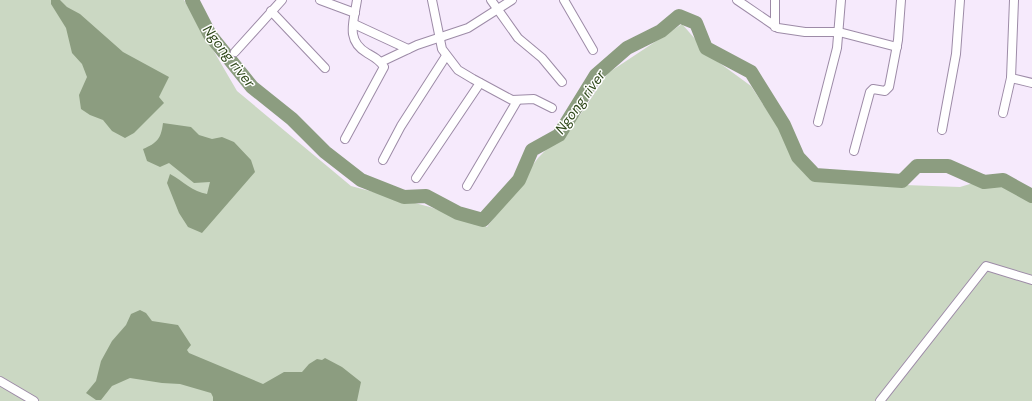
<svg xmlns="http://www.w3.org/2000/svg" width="1032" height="401" viewBox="0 0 1032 401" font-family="'DM Sans',sans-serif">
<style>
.green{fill:#cbd8c3}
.water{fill:#8c9d80}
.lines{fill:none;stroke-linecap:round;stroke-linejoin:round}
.river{stroke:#8c9d80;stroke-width:14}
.minor-casing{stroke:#9d8ba7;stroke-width:10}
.minor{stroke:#fff;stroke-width:8}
.labels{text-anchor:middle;stroke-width:3;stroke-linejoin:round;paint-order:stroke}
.water-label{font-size:14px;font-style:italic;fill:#2d4618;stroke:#fff}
</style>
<rect width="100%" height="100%" fill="#f6eafc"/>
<polygon class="green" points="0,0 184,0 237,91 351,186 430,207 487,227 538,158 580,115 608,73 682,24 710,56 751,86 778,127 803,172 822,182 960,187 993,177 1032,201 1032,401 0,401"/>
<g class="water">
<polygon points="51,0 60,0 67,7 80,14 123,52 169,77 159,97 164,103 134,133 125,138 112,131 103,120 90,115 81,109 79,95 87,77 82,64 72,53 66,28 51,4"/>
<path d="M 163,123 L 191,127 L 199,135 L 212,139 L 222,137 L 234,142 L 251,160 L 255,172 L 202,233 L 188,227 L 179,213 L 167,183 L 170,174 C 183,181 193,192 207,194 L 210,182 L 194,183 L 169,163 L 160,167 L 147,161 L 143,149 C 157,143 161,139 163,123 Z"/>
<polygon points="140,310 146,313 152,321 178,325 191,345 187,350 189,353 263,384 284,372 302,372 309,364 317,359 322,360 325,358 342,367 361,382 357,401 213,401 213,397 211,393 180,384 162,383 130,378 112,386 101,400 96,400 86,393 96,381 101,361 112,341 126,325 131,314"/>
</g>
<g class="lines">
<polyline class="river" points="192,0 210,35 252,87 292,119 325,152 361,180 404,197 426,196 458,213 483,220 519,180 532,150 559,135 596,75 627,48 661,31 679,16 696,23 706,48 751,72 784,125 798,157 815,175 902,181 917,166 948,166 984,182 1003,180 1032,196"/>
<defs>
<g id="minor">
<polyline points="320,0 355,13"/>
<polyline points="432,0 442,49 458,70 473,79 512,100 534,99 552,108"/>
<polyline points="491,0 518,38 542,58 562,82"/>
<polyline points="564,0 593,50"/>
<polyline points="737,0 778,28 805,32 839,32 897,47"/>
<polyline points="271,11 325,68"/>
<polyline points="354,24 408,49"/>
<polyline points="775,27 775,0"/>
<polyline points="235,52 282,0"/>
<polyline points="381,62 417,45 468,28 512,0"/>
<polyline points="1011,78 1032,83"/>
<polyline points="1003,113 1011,78 1014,0"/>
<polyline points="818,122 837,48 841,0"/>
<polyline points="942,130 956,54 960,0"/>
<path d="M 345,139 L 384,67 C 380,60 374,57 367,53 C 345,40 354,21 357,0"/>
<polyline points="854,151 870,92 873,89 885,91 889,87 898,40 901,0"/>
<polyline points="383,160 401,126 446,56"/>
<polyline points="416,178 480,83"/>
<polyline points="467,186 517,101"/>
<polyline points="0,381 34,401"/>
<polyline points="880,401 986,266 1032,280"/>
</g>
</defs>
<use href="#minor" class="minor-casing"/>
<use href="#minor" class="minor"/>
</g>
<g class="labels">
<g class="water-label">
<text transform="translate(229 56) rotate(52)" y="5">Ngong river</text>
<text transform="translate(580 102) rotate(-54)" y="5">Ngong river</text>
</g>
</g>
</svg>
